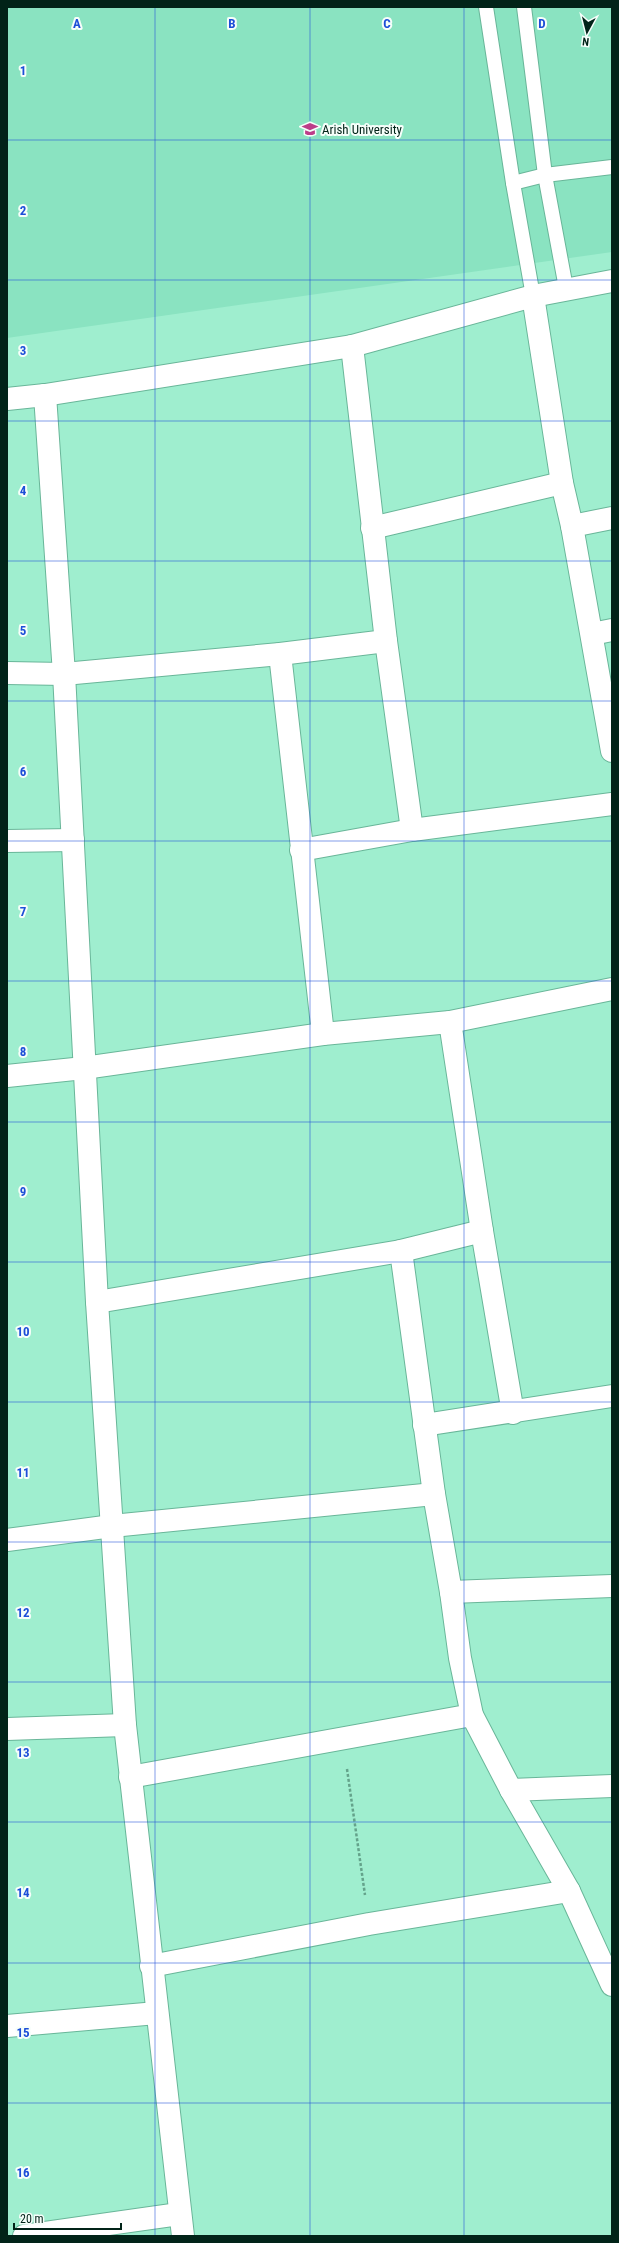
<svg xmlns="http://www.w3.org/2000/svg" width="619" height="2243" viewBox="0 0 619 2243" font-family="'Roboto Condensed',sans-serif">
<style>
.built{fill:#8ae3c1}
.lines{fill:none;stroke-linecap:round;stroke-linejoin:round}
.lane-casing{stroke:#69b699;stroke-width:16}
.street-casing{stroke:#69b699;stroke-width:24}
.path{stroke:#64a38b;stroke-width:2.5;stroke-dasharray:3 2;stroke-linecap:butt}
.lane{stroke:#fff;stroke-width:14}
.street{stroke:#fff;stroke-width:22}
.grid{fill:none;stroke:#1d4ed8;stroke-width:1;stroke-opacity:0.55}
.labels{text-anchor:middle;stroke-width:4;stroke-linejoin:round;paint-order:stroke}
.poi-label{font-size:13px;fill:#012318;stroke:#f6fefa;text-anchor:start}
.grid-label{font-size:13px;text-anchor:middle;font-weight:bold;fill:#1d4ed8;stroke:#f6fefa;stroke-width:4;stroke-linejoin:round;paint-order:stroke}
</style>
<rect width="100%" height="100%" fill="#9feecf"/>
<polygon class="built" points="7,7 612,7 612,252 7,338"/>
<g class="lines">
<defs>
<g id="lane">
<polyline points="486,7 513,183 533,296"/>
<polyline points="524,7 545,175 566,288"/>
<polyline points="513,183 545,175 612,167"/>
</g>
<g id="street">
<polyline points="533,296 562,483 572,526 612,751"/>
<polyline points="352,346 386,641 412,830"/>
<polyline points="45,395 64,674 97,1302 125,1725 183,2236"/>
<polyline points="7,399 45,395 352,346 533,296 612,281"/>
<polyline points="572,526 612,518"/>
<polyline points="372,528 562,483"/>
<polyline points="592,634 612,630"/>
<polyline points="280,654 323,1034"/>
<polyline points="7,673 64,674 280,654 386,641"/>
<polyline points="7,841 73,840"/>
<polyline points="301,850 412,830 612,804"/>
<polyline points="450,1022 482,1231 513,1413"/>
<polyline points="7,1076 84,1068 323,1034 450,1022 612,989"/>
<polyline points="401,1251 434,1494 451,1592 460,1658 472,1715 511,1790 569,1891 612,1985"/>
<polyline points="97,1302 401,1251 482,1231"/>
<polyline points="424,1425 612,1396"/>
<polyline points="7,1540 112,1526 434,1494"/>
<polyline points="451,1592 612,1586"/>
<polyline points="7,1729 125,1725"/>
<polyline points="130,1777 472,1715"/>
<polyline points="511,1790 612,1786"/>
<polyline points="151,1966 369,1924 569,1891"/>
<polyline points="7,2026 157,2013"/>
<polyline points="24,2236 179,2214"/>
</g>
</defs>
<use href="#lane" class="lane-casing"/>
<use href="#street" class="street-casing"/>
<polyline class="path" points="347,1769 365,1895"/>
<use href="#lane" class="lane"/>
<use href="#street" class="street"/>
</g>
<path class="grid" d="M 155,7 L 155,2236M 310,7 L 310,2236M 464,7 L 464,2236M 7,140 L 612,140M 7,280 L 612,280M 7,421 L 612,421M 7,561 L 612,561M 7,701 L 612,701M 7,841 L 612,841M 7,981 L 612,981M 7,1122 L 612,1122M 7,1262 L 612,1262M 7,1402 L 612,1402M 7,1542 L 612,1542M 7,1682 L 612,1682M 7,1822 L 612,1822M 7,1963 L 612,1963M 7,2103 L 612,2103"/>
<defs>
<symbol id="university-bare" viewBox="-9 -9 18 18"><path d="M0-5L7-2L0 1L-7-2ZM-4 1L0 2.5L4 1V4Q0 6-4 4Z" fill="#bc3d89" stroke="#f6fefa" stroke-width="2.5" paint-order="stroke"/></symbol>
</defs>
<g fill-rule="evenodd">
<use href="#university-bare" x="299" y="118" width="22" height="22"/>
</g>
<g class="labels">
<g class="poi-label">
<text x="322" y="134">Arish University</text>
</g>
</g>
<g class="grid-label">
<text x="77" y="28">A</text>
<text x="232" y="28">B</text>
<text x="387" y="28">C</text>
<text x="542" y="28">D</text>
<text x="23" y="75">1</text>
<text x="23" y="215">2</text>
<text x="23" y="355">3</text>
<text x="23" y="495">4</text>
<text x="23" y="635">5</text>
<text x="23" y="776">6</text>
<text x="23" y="916">7</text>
<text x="23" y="1056">8</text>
<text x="23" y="1196">9</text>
<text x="23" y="1336">10</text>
<text x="23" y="1477">11</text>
<text x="23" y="1617">12</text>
<text x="23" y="1757">13</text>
<text x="23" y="1897">14</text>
<text x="23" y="2037">15</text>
<text x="23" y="2177">16</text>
</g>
<rect width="619" height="2243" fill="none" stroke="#012318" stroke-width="16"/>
<g transform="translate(587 32) rotate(187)" stroke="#f6fefa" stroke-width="3" paint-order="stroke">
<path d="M0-3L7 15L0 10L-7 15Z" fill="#012318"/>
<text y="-6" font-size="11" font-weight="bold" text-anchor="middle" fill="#012318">N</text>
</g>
<path d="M14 2223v6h107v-6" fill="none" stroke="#012318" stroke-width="2"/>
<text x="20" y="2223" font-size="12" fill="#012318" stroke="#f6fefa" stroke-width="3" paint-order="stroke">20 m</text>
</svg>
